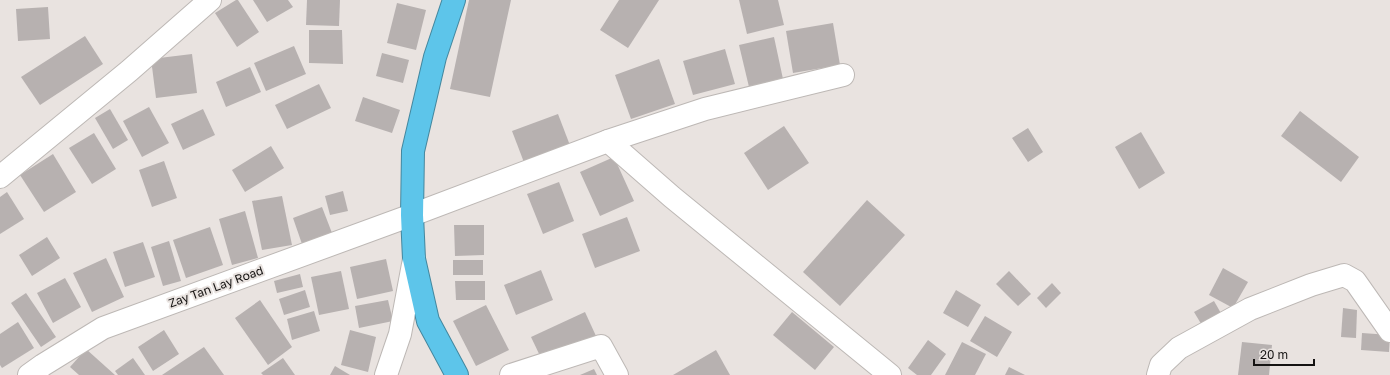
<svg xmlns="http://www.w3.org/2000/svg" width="1390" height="375" viewBox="0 0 1390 375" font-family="'Golos Text',sans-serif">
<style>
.building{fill:#b7b1b0}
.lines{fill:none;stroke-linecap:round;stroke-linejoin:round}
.street-casing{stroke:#bdb8b5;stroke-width:24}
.secondary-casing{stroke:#bdb8b5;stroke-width:24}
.highway-casing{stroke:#44879e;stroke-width:24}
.street{stroke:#fff;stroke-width:22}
.secondary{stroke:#fff;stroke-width:22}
.highway{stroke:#5dc5ea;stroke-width:22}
.labels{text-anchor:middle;stroke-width:4;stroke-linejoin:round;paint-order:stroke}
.street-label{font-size:12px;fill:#151312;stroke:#e9e3e0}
</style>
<rect width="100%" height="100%" fill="#e9e3e0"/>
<g class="building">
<polygon points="236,0 238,0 259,32 237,47 215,13"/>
<polygon points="253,0 288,0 293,7 267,22"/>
<polygon points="307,0 340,0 339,26 306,25"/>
<polygon points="469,0 511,0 490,97 450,89"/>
<polygon points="619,0 659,0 628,48 600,30"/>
<polygon points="739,0 778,0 784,25 747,34"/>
<polygon points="397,3 426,10 416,50 387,43"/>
<polygon points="48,7 50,39 18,41 16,9"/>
<polygon points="833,23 840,65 793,73 786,31"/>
<polygon points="309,30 342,30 343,64 309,63"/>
<polygon points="85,36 103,64 40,105 21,77"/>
<polygon points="774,37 783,79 749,87 739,45"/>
<polygon points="294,46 306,74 266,91 254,63"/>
<polygon points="725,49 735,84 693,95 683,61"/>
<polygon points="382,53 409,60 403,83 376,76"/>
<polygon points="192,54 197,93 156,98 151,59"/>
<polygon points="659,59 675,104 631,119 615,75"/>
<polygon points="250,67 261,92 226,107 216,82"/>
<polygon points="319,84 331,108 287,129 275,105"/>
<polygon points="363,97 400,110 392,133 355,121"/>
<polygon points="149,107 169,143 142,157 123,121"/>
<polygon points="110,109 128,140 113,149 95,118"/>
<polygon points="203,109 215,135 183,150 171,124"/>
<polygon points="1300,111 1359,157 1341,182 1281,136"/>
<polygon points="558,114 571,148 525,165 512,131"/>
<polygon points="784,126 809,163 768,190 744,153"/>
<polygon points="1028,128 1043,152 1028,162 1012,138"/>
<polygon points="1141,132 1165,173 1139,189 1115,147"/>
<polygon points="94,133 116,169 92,184 69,148"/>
<polygon points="271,146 284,168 245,192 232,170"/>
<polygon points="53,154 76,192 44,212 20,175"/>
<polygon points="614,157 634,201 600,216 580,172"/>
<polygon points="164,161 177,198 152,207 139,170"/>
<polygon points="559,182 574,221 543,234 527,194"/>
<polygon points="343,191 348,211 330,215 325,196"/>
<polygon points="7,192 24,219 0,234 0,197"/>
<polygon points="282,196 292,245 262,250 252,201"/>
<polygon points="867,200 905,235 840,306 803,272"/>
<polygon points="322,207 332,233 302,244 293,218"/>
<polygon points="245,211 258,258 232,265 219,219"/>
<polygon points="627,217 640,251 595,268 582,234"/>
<polygon points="454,225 484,225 484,255 455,256"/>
<polygon points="210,227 223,265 186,278 173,240"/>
<polygon points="47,237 60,258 32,276 19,255"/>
<polygon points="169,241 181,281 163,286 151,247"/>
<polygon points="143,242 155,277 125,287 113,252"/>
<polygon points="106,258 124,297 92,312 73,273"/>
<polygon points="386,259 393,291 357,299 350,267"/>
<rect x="453" y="260" width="30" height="15"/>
<polygon points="1223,268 1248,282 1233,308 1209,295"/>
<polygon points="541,270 553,300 516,315 504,285"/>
<polygon points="341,271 349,309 319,315 311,277"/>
<polygon points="1009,271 1031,294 1018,306 996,284"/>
<polygon points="300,274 303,287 277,293 274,281"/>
<polygon points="65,278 81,307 53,323 37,293"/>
<polygon points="455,281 485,281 485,300 456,300"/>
<polygon points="1052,283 1061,293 1046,308 1037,298"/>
<polygon points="305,290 310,307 284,315 279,299"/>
<polygon points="956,290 981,305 968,327 943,313"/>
<polygon points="26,293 56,337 41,347 11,303"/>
<polygon points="260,300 292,347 268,365 235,318"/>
<polygon points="388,300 393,321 359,328 355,306"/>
<polygon points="1214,301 1222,315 1203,327 1194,312"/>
<polygon points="486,305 509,350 476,366 453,321"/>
<polygon points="1343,308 1357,310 1356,338 1341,337"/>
<polygon points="314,311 320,331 292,340 287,319"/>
<polygon points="585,312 596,336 542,360 531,337"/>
<polygon points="792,312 834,347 815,370 773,335"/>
<polygon points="985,316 1012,332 997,357 970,341"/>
<polygon points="18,322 34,348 2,368 0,365 0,334"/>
<polygon points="164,330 179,354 153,371 138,347"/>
<polygon points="350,330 376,337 368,372 341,365"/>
<polygon points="1362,333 1390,335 1389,352 1361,350"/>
<polygon points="928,340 946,354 931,375 917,375 908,368"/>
<polygon points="962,342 986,354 975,375 945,375"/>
<polygon points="1242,342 1272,345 1269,375 1238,375"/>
<polygon points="204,347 224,375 162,375"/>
<polygon points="86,349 115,375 79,375 70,367"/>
<polygon points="716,350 730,375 673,375"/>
<polygon points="133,358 145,375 118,375 115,371"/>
<polygon points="283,358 295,375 263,375 261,373"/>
<polygon points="335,366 350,375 330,375"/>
<polygon points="1009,367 1025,375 1005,375"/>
<polygon points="594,369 597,375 580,375"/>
</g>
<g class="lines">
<defs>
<g id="street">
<polyline points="608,141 705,109 843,75"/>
<polyline points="0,177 129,71 210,0"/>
<polyline points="412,215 608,141 672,197 890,375"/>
<polyline points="386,375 400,334 414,259"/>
<polyline points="511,375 601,346 617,375"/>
<polyline points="1158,375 1161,365 1179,348 1250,309 1311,285 1344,275 1355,281 1390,331"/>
</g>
<polyline id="secondary" points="29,375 43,365 103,328 412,215"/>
<polyline id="highway" points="454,0 435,57 413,151 412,215 414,259 428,321 457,375"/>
</defs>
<use href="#street" class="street-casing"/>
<use href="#secondary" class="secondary-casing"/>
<use href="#highway" class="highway-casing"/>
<use href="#street" class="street"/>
<use href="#secondary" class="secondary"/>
<use href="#highway" class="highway"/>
</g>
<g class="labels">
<g class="street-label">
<text transform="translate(216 287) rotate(-20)" y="4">Zay Tan Lay Road</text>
</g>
</g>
<path d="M1254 359v6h60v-6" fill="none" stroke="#151312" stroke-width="2"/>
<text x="1260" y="359" font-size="12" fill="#151312" stroke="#e9e3e0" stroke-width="3" paint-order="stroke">20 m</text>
</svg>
